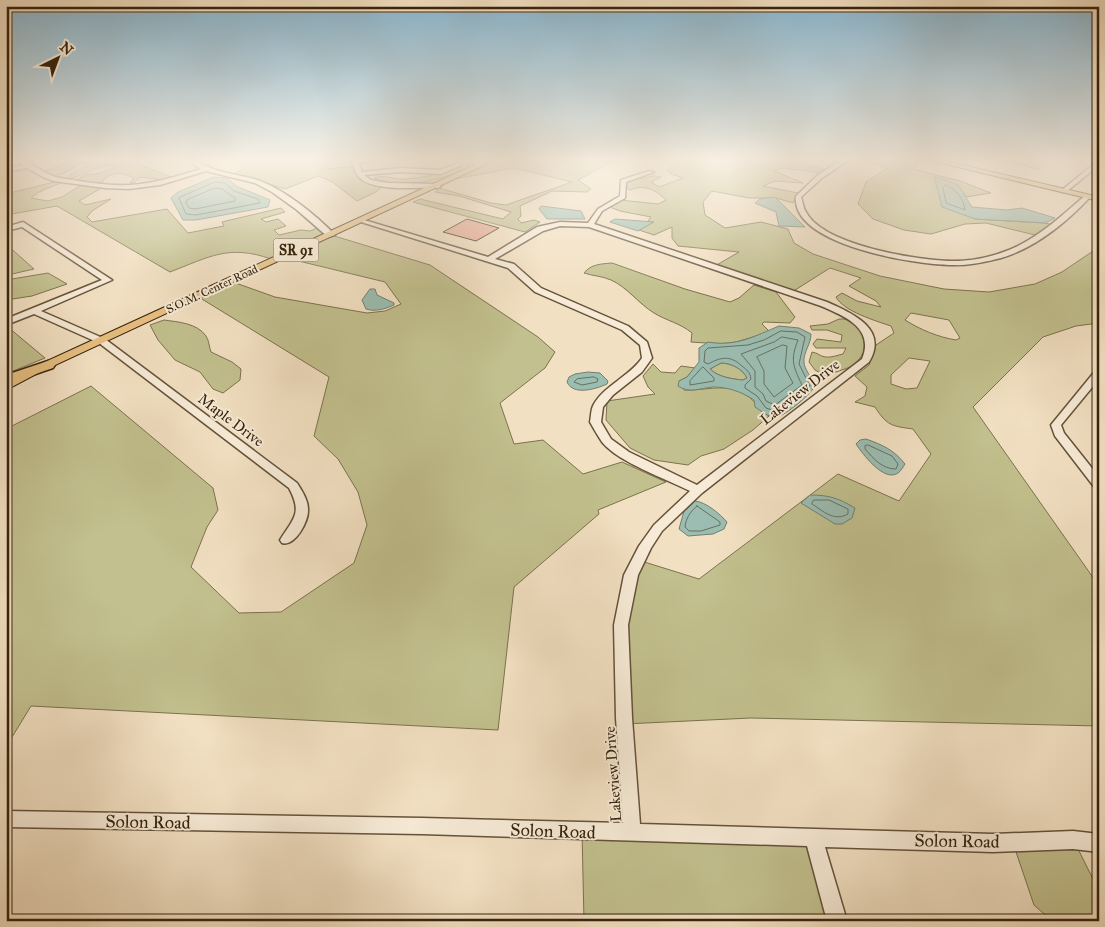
<svg xmlns="http://www.w3.org/2000/svg" width="1105" height="927" viewBox="0 0 1105 927" font-family="'IM FELL Great Primer',serif">
<style>
.green{fill:#c2c08e;stroke:#7c724e;fill-rule:evenodd}
.water{fill:#9bbdb2;stroke:#737f70;fill-rule:evenodd}
.lines{fill:none;stroke-linecap:round;stroke-linejoin:round}
.shore{stroke:#687060;stroke-width:1}
.building{fill:#eaa995;stroke:#36230d}
.minor-casing{stroke:#65523a;stroke-width:3}
.major-casing{stroke:#36230d;stroke-width:2}
.highway-casing{stroke:#36230d;stroke-width:3}
.minor{fill:#f7ebd7;fill-rule:evenodd}
.major{fill:#e9c081;fill-rule:evenodd}
.highway{fill:#e9c081;fill-rule:evenodd}
.labels{text-anchor:middle;stroke-width:4;stroke-linejoin:round;paint-order:stroke}
.far-street-label{font-size:12px;fill:#36230d;stroke:#f7ebd7}
.shield{fill:#f7ebd7;stroke:#705f4a;stroke-width:1}
.shield-label{font-size:14px;font-weight:bold;fill:#36230d}
.street-label{font-size:15px;fill:#36230d;stroke:#f7ebd7}
.near-street-label{font-size:18px;fill:#36230d;stroke:#f7ebd7}
</style>
<rect width="100%" height="100%" fill="#f2e0c2"/>
<filter id="stains"><feTurbulence type="fractalNoise" baseFrequency=".004" numOctaves="4"/><feColorMatrix values="0 0 0 0 .2 0 0 0 0 .09 0 0 0 0 .02 0 0 0 .5 -.17"/></filter>
<radialGradient id="worn" r=".72"><stop offset=".6" stop-color="#630" stop-opacity="0"/><stop offset="1" stop-color="#630" stop-opacity=".3"/></radialGradient>
<g class="green">
<path d="M 80,160 L 143,160 L 136,163 L 171,177 L 163,180 L 140,177 L 134,183 L 130,183 L 134,178 C 126,174 116,171 107,177 C 103,180 103,183 98,183 C 90,184 81,182 74,181 L 86,175 L 101,173 L 117,166 C 96,163 86,177 66,179 L 71,174 L 89,164 C 80,161 77,166 70,170 C 66,173 59,175 54,176 L 44,171 Z"/>
<polygon points="235,160 317,160 326,164 329,169 357,166 362,178 385,184 376,192 357,201 331,181 318,176 285,189 235,174 244,168"/>
<path d="M 472,160 L 487,161 C 453,175 411,193 374,178 C 383,174 395,180 405,179 C 427,177 451,172 471,163 Z"/>
<polygon points="492,160 615,160 578,180 591,189 587,192 552,191 520,206 521,216 518,219 521,223 534,220 540,222 525,232 413,202 420,199 503,219 511,212 459,196 435,192 439,188 491,203 506,205 572,182 514,168 450,180"/>
<path d="M 691,160 L 788,160 L 827,170 L 823,173 L 783,168 L 774,171 L 803,183 L 775,181 L 763,186 L 798,193 L 793,203 L 776,198 L 749,198 L 712,191 L 703,202 L 705,215 L 725,228 L 761,222 L 788,229 L 794,243 L 813,254 L 880,276 L 944,289 L 989,292 L 1035,284 L 1062,272 L 1099,247 L 1099,290 L 1094,296 L 1099,299 L 1099,323 L 1076,326 L 1043,337 L 973,407 L 1099,586 L 1099,726 L 751,718 L 624,724 L 621,652 L 638,560 L 699,579 L 838,474 L 899,501 L 931,454 L 913,429 C 892,426 887,426 875,407 L 855,402 L 865,396 L 867,387 L 855,376 L 869,365 L 876,345 L 894,333 L 891,326 C 876,321 843,311 836,297 L 842,293 L 857,301 L 881,307 L 876,301 L 849,286 L 861,278 L 830,268 L 792,292 L 715,266 L 739,252 L 678,246 L 672,238 L 672,227 L 654,235 L 639,230 L 653,222 L 648,221 L 651,217 L 620,211 L 607,206 L 620,200 L 658,204 L 666,200 C 656,190 645,184 630,190 L 627,188 L 627,181 L 634,177 L 643,179 C 647,176 657,175 661,177 L 651,182 L 659,187 L 683,178 L 671,174 L 667,170 L 676,163 L 689,162 ZM 911,313 L 949,320 L 960,338 L 956,340 C 938,337 921,330 905,320 ZM 909,358 L 930,361 L 917,388 L 906,389 L 891,384 L 891,375 Z"/>
<polygon points="858,160 920,160 913,169 960,181 991,193 966,197 958,185 975,219 1045,223 1054,225 1039,236 986,223 965,224 931,234 904,230 873,219 858,204 866,182 888,168"/>
<polygon points="998,160 1049,160 1038,169"/>
<path d="M 58,181 L 60,183 L 39,192 L 31,198 L 48,201 L 62,197 L 83,184 L 105,186 L 79,201 L 85,205 L 111,199 L 92,211 L 87,217 L 92,222 L 167,209 L 188,233 L 224,226 L 222,222 L 281,208 L 285,212 L 261,219 L 266,222 L 278,219 L 286,226 L 274,230 L 279,235 L 301,230 L 310,231 L 320,227 L 326,234 L 271,259 C 229,244 209,257 170,272 L 57,206 L 6,215 L 6,194 Z"/>
<polygon points="331,235 430,265 538,337 555,352 545,368 500,403 514,444 543,440 583,474 622,462 666,482 598,510 599,514 514,587 498,730 31,706 6,747 6,429 91,386 213,488 218,510 207,527 191,567 239,613 281,612 354,563 367,525 358,492 338,459 314,436 329,377 197,296 230,281 275,297 367,313 385,311 401,304 385,282 282,257"/>
<polygon points="6,244 34,269 12,274 6,273"/>
<path d="M 612,263 L 685,289 L 730,302 L 739,298 L 754,285 L 776,292 L 795,317 L 790,323 L 764,322 L 762,324 L 770,332 L 736,342 L 720,344 L 691,342 L 692,333 C 680,323 667,321 654,313 C 639,304 627,287 611,280 C 602,276 593,276 584,273 C 591,264 601,264 612,263 Z"/>
<polygon points="48,273 67,284 32,296 6,300 6,280"/>
<path d="M 839,319 L 852,319 L 863,330 L 868,344 C 854,372 851,365 826,376 L 815,370 L 809,362 L 812,352 C 818,353 820,356 825,357 C 831,358 838,355 843,354 L 846,348 L 816,348 L 813,344 L 817,339 L 841,342 L 842,335 L 827,330 L 812,330 L 810,326 L 828,324 Z"/>
<path d="M 164,320 C 178,322 197,323 206,336 C 209,340 209,347 211,352 L 232,362 L 241,369 L 240,380 L 223,393 L 213,389 L 200,372 L 175,360 L 158,340 L 150,325 Z"/>
<polygon points="9,328 45,358 6,374 6,365 10,362 6,345 6,329"/>
<path d="M 721,363 C 731,363 743,369 747,378 L 743,380 C 732,379 718,377 710,369 Z"/>
<path d="M 653,364 L 661,372 L 675,373 L 681,366 L 695,368 L 687,377 L 679,381 L 684,390 C 706,391 727,382 746,395 C 756,401 759,410 769,416 L 753,430 L 724,449 L 701,456 L 688,465 L 654,460 L 630,448 L 606,420 L 607,401 L 655,394 L 648,387 L 643,376 Z"/>
<polygon points="582,832 814,838 837,921 584,921"/>
<polygon points="1014,846 1078,849 1099,891 1099,921 1052,921 1034,905"/>
</g>
<g class="water">
<polygon points="934,176 958,185 972,207 1007,210 1022,208 1055,218 1045,223 975,219 942,207"/>
<polygon points="214,177 227,178 236,186 270,200 268,207 196,220 183,220 171,198 178,192"/>
<polygon points="775,197 805,227 779,226 776,212 755,203 760,199"/>
<polygon points="541,206 581,211 585,219 547,219 539,209"/>
<polygon points="615,219 654,222 638,231 610,222"/>
<path d="M 370,289 L 375,289 L 377,295 L 394,303 L 394,305 C 385,309 375,312 366,309 L 362,300 Z"/>
<path d="M 779,326 L 799,328 L 811,334 C 811,344 803,353 804,362 C 804,369 812,378 815,385 C 814,392 784,417 776,417 C 768,417 761,411 755,407 L 754,400 C 742,392 728,387 713,387 C 700,388 690,394 678,386 L 679,381 L 687,377 L 699,362 L 699,348 L 708,342 C 736,347 755,336 779,326 ZM 721,363 C 731,363 743,369 747,378 L 743,380 C 732,379 718,377 710,369 Z"/>
<path d="M 588,372 L 600,373 L 608,381 L 607,384 C 596,389 573,396 567,382 L 569,377 L 575,374 Z"/>
<path d="M 866,439 C 883,445 894,450 905,464 C 903,467 901,471 898,473 C 884,483 862,453 856,444 L 860,440 Z"/>
<path d="M 810,495 C 829,495 838,498 855,508 L 852,518 L 842,524 L 835,524 L 801,503 Z"/>
<path d="M 695,501 C 706,502 720,514 727,522 L 724,529 L 713,534 L 688,536 L 679,529 L 684,511 Z"/>
</g>
<g class="lines">
<g class="shore">
<polygon points="215,182 225,183 234,191 258,199 260,203 196,215 186,214 179,198"/>
<path d="M 946,185 C 956,189 964,199 965,210 L 946,203 L 943,188 Z"/>
<polygon points="215,188 222,189 235,198 235,201 195,209 189,208 186,203 187,200"/>
<path d="M 781,331 L 797,332 L 805,337 L 799,364 L 810,386 L 778,412 L 766,408 L 757,396 L 745,388 L 745,385 L 751,379 C 750,372 747,370 742,366 C 730,355 721,357 708,364 L 704,362 L 705,351 L 708,348 L 748,345 L 764,340 Z"/>
<path d="M 782,337 L 798,340 C 790,360 793,366 802,385 L 775,405 L 766,401 L 763,394 L 755,387 L 755,371 L 741,354 L 774,342 Z"/>
<polygon points="783,345 787,346 785,368 793,383 774,397 764,384 764,371 757,357"/>
<polygon points="703,367 714,378 714,381 690,385 690,381"/>
<polygon points="594,377 598,379 597,382 582,385 574,382 577,379"/>
<path d="M 868,445 L 892,456 L 898,464 L 896,469 C 882,469 874,459 865,449 L 865,446 Z"/>
<path d="M 814,500 L 829,500 L 848,509 L 848,514 C 834,522 823,511 812,504 Z"/>
<path d="M 697,506 L 720,522 L 720,525 L 701,531 L 689,531 L 685,527 C 686,518 690,512 697,506 Z"/>
</g>
</g>
<polygon class="building" points="467,219 499,228 476,241 443,232"/>
<g class="lines">
<defs>
<g id="minor">
<path d="M 16,160 C 30,160 42,173 55,177 C 79,181 104,186 129,185 C 154,184 177,176 201,169 L 187,160 C 198,160 208,168 219,171 C 233,175 247,176 260,181 C 286,191 316,215 335,235 L 328,237 L 297,210 L 272,192 L 255,183 L 206,171 L 160,185 L 129,189 L 105,188 L 54,181 L 43,177 L 27,168 L 6,172 L 6,168 L 23,165 Z"/>
<path d="M 351,160 L 376,160 L 359,163 L 362,172 L 401,168 L 440,170 L 458,163 L 461,165 L 441,174 L 401,172 L 364,175 L 371,180 L 388,183 L 438,184 L 441,186 L 438,188 C 419,187 374,192 360,178 C 355,174 354,166 351,160 Z"/>
<path d="M 841,160 L 849,160 L 822,178 L 801,197 C 803,202 803,208 806,212 C 822,245 919,261 953,261 C 972,261 992,257 1009,250 C 1039,238 1062,215 1086,195 L 1091,196 C 1067,222 1035,248 1001,258 C 985,262 968,266 952,265 C 916,265 790,245 796,196 L 818,175 Z"/>
<polygon points="1099,160 1099,165 1066,192 1062,192 1062,190"/>
<path d="M 649,171 L 654,172 L 626,182 L 625,198 L 602,211 L 594,224 L 827,302 C 852,313 889,329 869,362 L 702,493 L 662,531 L 651,548 L 638,575 L 628,625 L 632,718 L 640,824 L 993,834 L 1073,831 L 1099,834 L 1099,852 L 1073,849 L 993,852 L 825,847 L 847,921 L 827,921 L 807,846 L 422,834 L 6,827 L 6,811 L 422,818 L 623,823 L 616,718 L 614,625 L 624,575 L 639,546 L 654,525 L 690,491 C 666,479 618,462 602,442 C 598,436 594,429 590,422 C 591,417 591,410 593,406 C 602,387 630,376 642,358 L 640,345 L 622,330 L 535,292 L 508,268 L 358,221 L 364,220 L 488,257 L 537,227 L 560,222 L 588,223 L 598,209 L 620,196 L 621,180 ZM 560,226 L 589,227 L 821,306 C 844,316 875,328 862,359 L 697,485 L 629,452 L 611,439 L 601,422 L 603,407 L 613,395 L 642,372 L 652,358 L 647,342 L 628,326 L 541,288 L 514,264 L 495,259 L 543,231 Z"/>
<path d="M 23,222 L 112,280 L 41,311 L 105,339 L 297,483 C 302,491 308,500 308,509 C 309,521 295,547 282,543 L 280,540 C 293,519 303,514 289,488 L 99,343 L 34,314 L 6,325 L 6,319 L 102,280 L 22,227 L 6,231 L 6,227 Z"/>
<polygon points="1099,369 1099,379 1061,425 1064,433 1099,477 1099,489 1095,488 1055,436 1051,425 1096,370"/>
</g>
<g id="major">
<polygon points="485,160 495,160 38,373 6,390 6,381 32,368"/>
<polygon points="928,160 942,160 1099,197 1099,201"/>
</g>
<polygon id="highway" points="48,361 53,362 55,365 53,368 6,384 6,375"/>
</defs>
<use href="#minor" class="minor-casing"/>
<use href="#major" class="major-casing"/>
<use href="#highway" class="highway-casing"/>
<use href="#minor" class="minor"/>
<use href="#major" class="major"/>
<use href="#highway" class="highway"/>
</g>
<linearGradient id="sky" x2="0" y2="1"><stop stop-color="#89b8d2"/><stop offset="0.55" stop-color="#f9f1e4"/><stop offset="1" stop-color="#f9f1e4" stop-opacity="0"/></linearGradient>
<rect width="1105" height="290" fill="url(#sky)"/>
<g class="labels">
<g class="far-street-label">
<text transform="translate(212 289) rotate(-25)" y="4">S.O.M. Center Road</text>
</g>
<rect class="shield" x="273.5" y="238.5" width="45" height="23" rx="4"/>
<g class="shield-label">
<text x="296" y="255">SR 91</text>
</g>
<g class="street-label">
<text transform="translate(800 392) rotate(-38)" y="5">Lakeview Drive</text>
<text transform="translate(231 420) rotate(37)" y="5">Maple Drive</text>
<text transform="translate(613 774) rotate(-94)" y="5">Lakeview Drive</text>
</g>
<g class="near-street-label">
<text transform="translate(148 822) rotate(1)" y="6">Solon Road</text>
<text transform="translate(553 831) rotate(2)" y="6">Solon Road</text>
<text transform="translate(957 841) rotate(1)" y="6">Solon Road</text>
</g>
</g>
<rect width="1105" height="927" fill="none" stroke="#f2e0c2" stroke-width="25"/>
<rect x="8" y="8" width="1090" height="912" fill="none" stroke="#36230d" stroke-width="2.5"/>
<rect x="12" y="12" width="1080" height="902" fill="none" stroke="#36230d"/>
<g transform="translate(58 58) rotate(42)" stroke="#f7ebd7" stroke-width="4" paint-order="stroke">
<path d="M0-4L9 19L0 12L-9 19Z" fill="#36230d"/>
<text y="-8" font-size="14" font-weight="bold" text-anchor="middle" fill="#36230d">N</text>
</g>
<rect width="100%" height="100%" filter="url(#stains)"/>
<rect width="100%" height="100%" fill="url(#worn)"/>
</svg>
